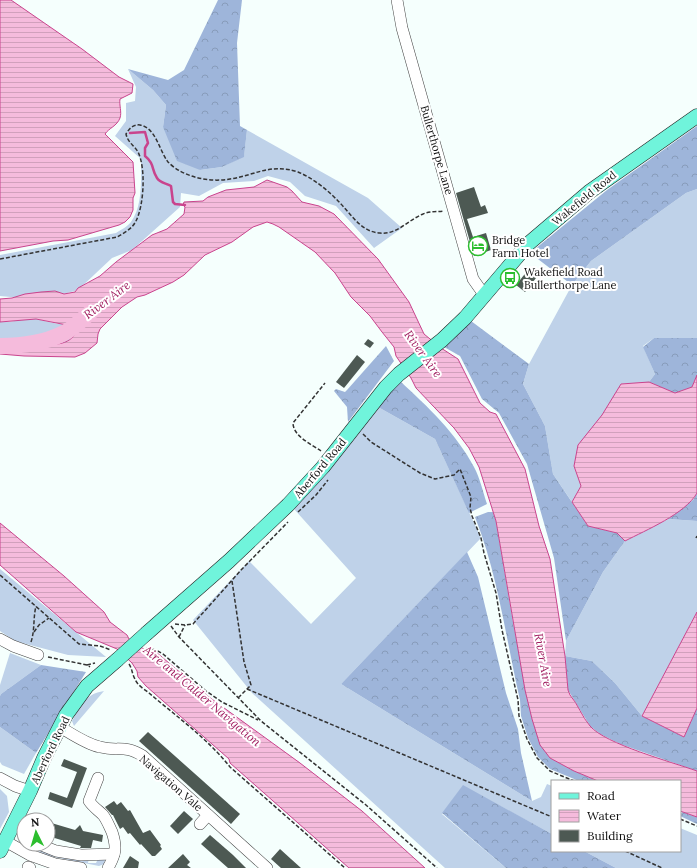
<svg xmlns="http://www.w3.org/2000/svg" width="697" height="868" viewBox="0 0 697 868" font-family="Lora,serif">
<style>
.grass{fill:#bfd2e9}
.forest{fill:url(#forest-crowns)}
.water{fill:url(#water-rules);stroke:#c9448d}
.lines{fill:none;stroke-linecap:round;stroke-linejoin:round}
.stream{stroke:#c9448d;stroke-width:2.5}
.river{stroke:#f5bbdc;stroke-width:16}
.building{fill:#4d5953}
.minor-casing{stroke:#444;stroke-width:12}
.major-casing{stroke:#222;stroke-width:15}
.path{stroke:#333;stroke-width:1.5;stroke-dasharray:4 2;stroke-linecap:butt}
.minor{stroke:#fff;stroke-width:11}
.major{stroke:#70f4db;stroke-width:14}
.major-bridge-casing{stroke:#222;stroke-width:15;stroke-linecap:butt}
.major-bridge{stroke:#70f4db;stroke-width:14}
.labels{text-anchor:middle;stroke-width:4;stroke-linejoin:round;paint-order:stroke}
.street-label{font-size:11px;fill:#111;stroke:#fff}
.poi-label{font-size:11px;fill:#111;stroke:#fff;text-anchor:start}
.water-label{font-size:12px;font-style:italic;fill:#a01c5f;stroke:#fff}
</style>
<defs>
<pattern id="forest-crowns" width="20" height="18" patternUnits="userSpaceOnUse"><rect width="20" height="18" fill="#9eb5da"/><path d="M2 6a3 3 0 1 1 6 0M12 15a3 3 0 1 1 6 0" fill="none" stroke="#879bba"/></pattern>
<pattern id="water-rules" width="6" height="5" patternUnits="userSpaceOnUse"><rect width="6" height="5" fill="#f5bbdc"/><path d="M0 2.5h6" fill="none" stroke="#d1a0bc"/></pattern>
</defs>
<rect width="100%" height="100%" fill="#f5fffd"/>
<g class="grass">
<path d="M 128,69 L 153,90 L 166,105 L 163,127 L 200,170 L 222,167 L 244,156 L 247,130 L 368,198 L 402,228 L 374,248 L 336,206 L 305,196 L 290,182 L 268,176 L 254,181 L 223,183 L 199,196 L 181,193 L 180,207 L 132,250 L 112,258 L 78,290 L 43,300 L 0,296 L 0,255 L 116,233 C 121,230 128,226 131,222 C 143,205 141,179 141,159 L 115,136 L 126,121 L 126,103 L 135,101 L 136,87 Z"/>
<polygon points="697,189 697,338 654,338 643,346 655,374 649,382 621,384 574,466 581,486 572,502 553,474 545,426 523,384 529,364 572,285 591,261 686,193"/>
<polygon points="25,319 36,319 58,324 63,323 76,327 77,332 70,340 65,343 60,344 41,339 35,340 28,338 0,340 0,322 9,322"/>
<polygon points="378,407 435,439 481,538 341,684 532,801 541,797 547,784 552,786 552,834 463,786 442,814 506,868 445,868 252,693 193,620 249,561 311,624 356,578 294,509"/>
<polygon points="668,519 697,521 697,612 642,716 615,683 592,661 565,656 566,641 603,572 625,541"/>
<polygon points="0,569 106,657 68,655 15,641 0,631"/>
<polygon points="10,653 41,665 1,694 0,696 0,685"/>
<path d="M 104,691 L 74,726 L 72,721 C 81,706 85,694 104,691 Z"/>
<polygon points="0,727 36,753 24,774 2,765 0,762"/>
<polygon points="0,789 7,796 9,812 0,829"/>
<polygon points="680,828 697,835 697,868 616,868 584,851 680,851"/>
<polygon points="35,844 38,849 89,858 88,863 96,863 98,859 106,857 104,864 99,866 49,856 33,849"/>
</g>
<g class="forest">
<polygon points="218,0 242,0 237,43 240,126 247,130 244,157 222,167 200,170 177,161 163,127 166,105 153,90 128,69 168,80 184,70"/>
<polygon points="697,126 697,189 686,193 591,261 572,285 530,253 607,190"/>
<polygon points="471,321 529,364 523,384 545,426 553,474 588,526 617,533 625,541 603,572 566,641 554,558 527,464 499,413 482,399 460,356 444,347"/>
<polygon points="654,338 697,338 697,375 692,387 675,393 649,382 655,374 643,347"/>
<polygon points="386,346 394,361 348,422 347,407 334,391 336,389 345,392 347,390"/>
<path d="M 400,381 C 428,407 456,433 474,467 C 480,478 483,492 487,504 L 469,513 L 435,439 L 378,407 Z"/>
<polygon points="697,493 697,521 668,519 693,500"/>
<path d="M 488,512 L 493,512 L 496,521 L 513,622 L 532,719 L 550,758 L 574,771 L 598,781 L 579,781 L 550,769 L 538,757 L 528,738 L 521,716 L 520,700 C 506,639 498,575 475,517 Z"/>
<polygon points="467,552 478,577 506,693 518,729 521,753 532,801 341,684"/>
<polygon points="565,656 592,661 615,683 642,716 684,737 697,708 697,771 620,744 600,734 590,726 568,690"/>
<polygon points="41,665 86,672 36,753 0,727 0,696 1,694"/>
<polygon points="463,785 552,834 552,851 584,851 616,868 506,868 442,813"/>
<polygon points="682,812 697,817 697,824 680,816"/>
</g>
<g class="water">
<path d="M 0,0 L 11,0 L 82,49 L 119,77 L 133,84 L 132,93 L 120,99 C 119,105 122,112 120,118 C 117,126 109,128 105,134 L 133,162 L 135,193 L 133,198 L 133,210 L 130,217 L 125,222 L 119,225 L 68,240 L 53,241 L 0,251 Z"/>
<path d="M 267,180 L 287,187 L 292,191 L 302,202 L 319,206 L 334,214 L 378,259 L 409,302 L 424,334 L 441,348 L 458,359 L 480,403 L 490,412 L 496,414 L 525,469 L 539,526 L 550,559 L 565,656 L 568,690 L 570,695 C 578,704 582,717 590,726 C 605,744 672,762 697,771 L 697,817 L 680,811 L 680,781 L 598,781 L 574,771 L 550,758 L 540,745 L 532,719 L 525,690 L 496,521 L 479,467 L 469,448 L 454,428 L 416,388 L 411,378 L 396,356 L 394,347 L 382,332 L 370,316 L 351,297 L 335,273 L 315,252 L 279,227 L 273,224 L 267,222 L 253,227 L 232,242 L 205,255 L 184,275 L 173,282 L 145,295 L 137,297 L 122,307 L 100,329 L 98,334 L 97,343 L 85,353 L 75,357 L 24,356 L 0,354 L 0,340 L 28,338 L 35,340 L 41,338 C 51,348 69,345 77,332 L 76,327 L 72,326 L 36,319 L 0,322 L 0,299 L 12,298 L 25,294 L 41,292 L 55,291 L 64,294 L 75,292 L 78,288 L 100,276 L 116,262 L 152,235 L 167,229 L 184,214 L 185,207 L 183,205 L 184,202 L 203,201 L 208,197 L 226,190 L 254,187 Z"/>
<path d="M 697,375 L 697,493 C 685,514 646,530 625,541 L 617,533 L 588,526 L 572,502 L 581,486 L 574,466 L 578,445 L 602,415 L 621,384 L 649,382 L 675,393 L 692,387 Z"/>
<polygon points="0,523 64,576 104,612 110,622 127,635 129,639 148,652 156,652 209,697 300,763 362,811 425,868 349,868 230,763 229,759 146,686 138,677 137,671 132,663 117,649 76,632 0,565"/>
<polygon points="697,612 697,708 684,737 642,716"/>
</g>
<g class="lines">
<path class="stream" d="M 130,133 L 145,132 L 148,143 L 145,148 L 145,156 C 155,164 151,169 157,178 C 160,183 166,183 171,186 L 173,202 L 175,204 L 185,205"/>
<path class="river" d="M 0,346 C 21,346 42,344 62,334 C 72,330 81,320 90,313"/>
</g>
<g class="building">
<polygon points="474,187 481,207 485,205 488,213 467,219 473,237 486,233 491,250 474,256 456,193"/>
<polygon points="528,270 536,278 525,292 516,285"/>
<polygon points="368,339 374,343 370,348 364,344"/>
<polygon points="357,355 365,362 344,388 336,382"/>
<polygon points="148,732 240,814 231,824 139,741"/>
<polygon points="64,759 87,768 72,808 48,799 50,792 67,798 77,772 61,766"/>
<polygon points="114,801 117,805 121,802 128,811 130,810 143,833 150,830 161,845 160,846 162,849 155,856 152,856 141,844 140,845 130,833 128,834 123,827 120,829 113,815 112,815 105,807"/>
<polygon points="184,811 193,819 178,834 170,826"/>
<polygon points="48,822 75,830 80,825 83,831 103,835 102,842 93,840 91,848 80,848 81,846 48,836"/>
<polygon points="210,835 233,855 246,868 228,868 201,844"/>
<polygon points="280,849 291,859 301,868 281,868 271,859"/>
<polygon points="183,854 190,862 187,865 191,868 168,868"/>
<polygon points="130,856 139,862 138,868 123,868"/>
</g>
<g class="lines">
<defs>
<g id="minor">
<polyline points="397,0 402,28 473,279 485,296"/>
<polyline points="0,639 13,646 38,655"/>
<path d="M 60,727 C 72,734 86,744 100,747 C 119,752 123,744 143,756 L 267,868"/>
<polyline points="0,778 15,786 30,791"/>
<path d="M 98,778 L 89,801 C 93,807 98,810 103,815 C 107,820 109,826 112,832 C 117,847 116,854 108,868"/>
<polyline points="200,824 208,815"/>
<polyline points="5,841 30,855 55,864 81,868"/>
<polyline points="41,845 56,851 81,855 114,854"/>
<polyline points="28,867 30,868"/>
</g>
<g id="major">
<polyline points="147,633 229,561 288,505 323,467 386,387 399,374 442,340 465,318 528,244 589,192 697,116"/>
<polyline points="0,851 30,791 44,758 66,715 87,686 117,660"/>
</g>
</defs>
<use href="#minor" class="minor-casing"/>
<use href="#major" class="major-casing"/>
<g class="path">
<path d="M 0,259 L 117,237 C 124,233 132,229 136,221 C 144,205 146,168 138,152 C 134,145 128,143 126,134 C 129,129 133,124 140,125 C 156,128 159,150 168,162 C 171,165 176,169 180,171 C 195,179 213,182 230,179 C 256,175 270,163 298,172 C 313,178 329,191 340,203 C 352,215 361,232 380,233 C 397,235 408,220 423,214 C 430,211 437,212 444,211"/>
<polyline points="363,434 371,442 420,473 435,479 454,475 460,469 471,497 470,508 472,516 481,538 484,553 496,593 502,630 518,700 519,716 527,739 537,758 550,771 574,781"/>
<path d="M 321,451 C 311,444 293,436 293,423 L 325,383"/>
<polyline points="298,512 316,495 328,480"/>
<polyline points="696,538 697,536"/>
<polyline points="0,575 79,644 100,646 111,650"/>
<polyline points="232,581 244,662 251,685 238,698"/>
<polyline points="175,624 185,625 193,624 242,569 288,522"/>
<polyline points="171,626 179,637 261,721 366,805 437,868"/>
<polyline points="34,632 39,625 49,618"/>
<polyline points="179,637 185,625"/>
<path d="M 31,642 C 35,630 33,618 36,606"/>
<polyline points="146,648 156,650 163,654 206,691 222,702 258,720"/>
<polyline points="48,657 87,665 90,667"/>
<path d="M 129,664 C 132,668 132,674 135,679 C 137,685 144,689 149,693 C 176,716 208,739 230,767 L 345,868"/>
<polyline points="87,665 95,663"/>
<polyline points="247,689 552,817"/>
<polyline points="680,819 697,826"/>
<polyline points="625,851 662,868"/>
</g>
<use href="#minor" class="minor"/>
<use href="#major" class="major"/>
<defs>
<polyline id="major-bridge" points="117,660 147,633"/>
</defs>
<use href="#major-bridge" class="major-bridge-casing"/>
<use href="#major-bridge" class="major-bridge"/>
</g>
<defs>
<symbol id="hotel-ring" viewBox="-11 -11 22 22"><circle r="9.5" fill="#fff" stroke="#2cbe2e" stroke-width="1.5"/><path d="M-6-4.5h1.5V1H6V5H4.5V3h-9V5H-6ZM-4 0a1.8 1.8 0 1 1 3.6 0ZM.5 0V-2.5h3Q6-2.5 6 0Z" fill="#2cbe2e"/></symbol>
<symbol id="bus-ring" viewBox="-11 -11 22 22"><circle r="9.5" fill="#fff" stroke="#2cbe2e" stroke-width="1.5"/><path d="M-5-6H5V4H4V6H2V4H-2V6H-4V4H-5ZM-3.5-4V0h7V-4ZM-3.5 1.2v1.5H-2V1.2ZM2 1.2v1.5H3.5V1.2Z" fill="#2cbe2e"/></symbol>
</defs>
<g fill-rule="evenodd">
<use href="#hotel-ring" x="467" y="235" width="22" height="22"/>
<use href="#bus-ring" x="499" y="267" width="22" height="22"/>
</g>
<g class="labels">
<g class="street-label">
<text transform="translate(437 150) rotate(74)" y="4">Bullerthorpe Lane</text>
<text transform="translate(584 198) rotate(-39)" y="4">Wakefield Road</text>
<text transform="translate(320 468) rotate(-50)" y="4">Aberford Road</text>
<text transform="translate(50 750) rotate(-64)" y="4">Aberford Road</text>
<text transform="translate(171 783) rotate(41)" y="4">Navigation Vale</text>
</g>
<g class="poi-label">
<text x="492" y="244">Bridge<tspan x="492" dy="13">Farm Hotel</tspan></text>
<text x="524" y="276">Wakefield Road<tspan x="524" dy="13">Bullerthorpe Lane</tspan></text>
</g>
<g class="water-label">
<text transform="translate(107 300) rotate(-37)" y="4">River Aire</text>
<text transform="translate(423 354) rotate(54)" y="4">River Aire</text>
<text transform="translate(543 660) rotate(80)" y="4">River Aire</text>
<text transform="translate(202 696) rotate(40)" y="4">Aire and Calder Navigation</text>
</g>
</g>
<rect x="551" y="780" width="130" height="72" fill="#ffffff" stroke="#a0a0a0"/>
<rect x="559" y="793" width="20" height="6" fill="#70f4db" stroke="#a0a0a0"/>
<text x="587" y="800" font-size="12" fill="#111111">Road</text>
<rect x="559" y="810" width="20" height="12" fill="url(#water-rules)" stroke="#a0a0a0"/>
<text x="587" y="820" font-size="12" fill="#111111">Water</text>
<rect x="559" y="830" width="20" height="12" fill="#4d5953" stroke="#a0a0a0"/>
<text x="587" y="840" font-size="12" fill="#111111">Building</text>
<g transform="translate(36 832) rotate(355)"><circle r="19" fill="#ffffff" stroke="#a0a0a0"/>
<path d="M0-3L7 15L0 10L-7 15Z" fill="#2cbe2e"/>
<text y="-6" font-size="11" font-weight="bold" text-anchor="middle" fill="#111111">N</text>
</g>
</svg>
